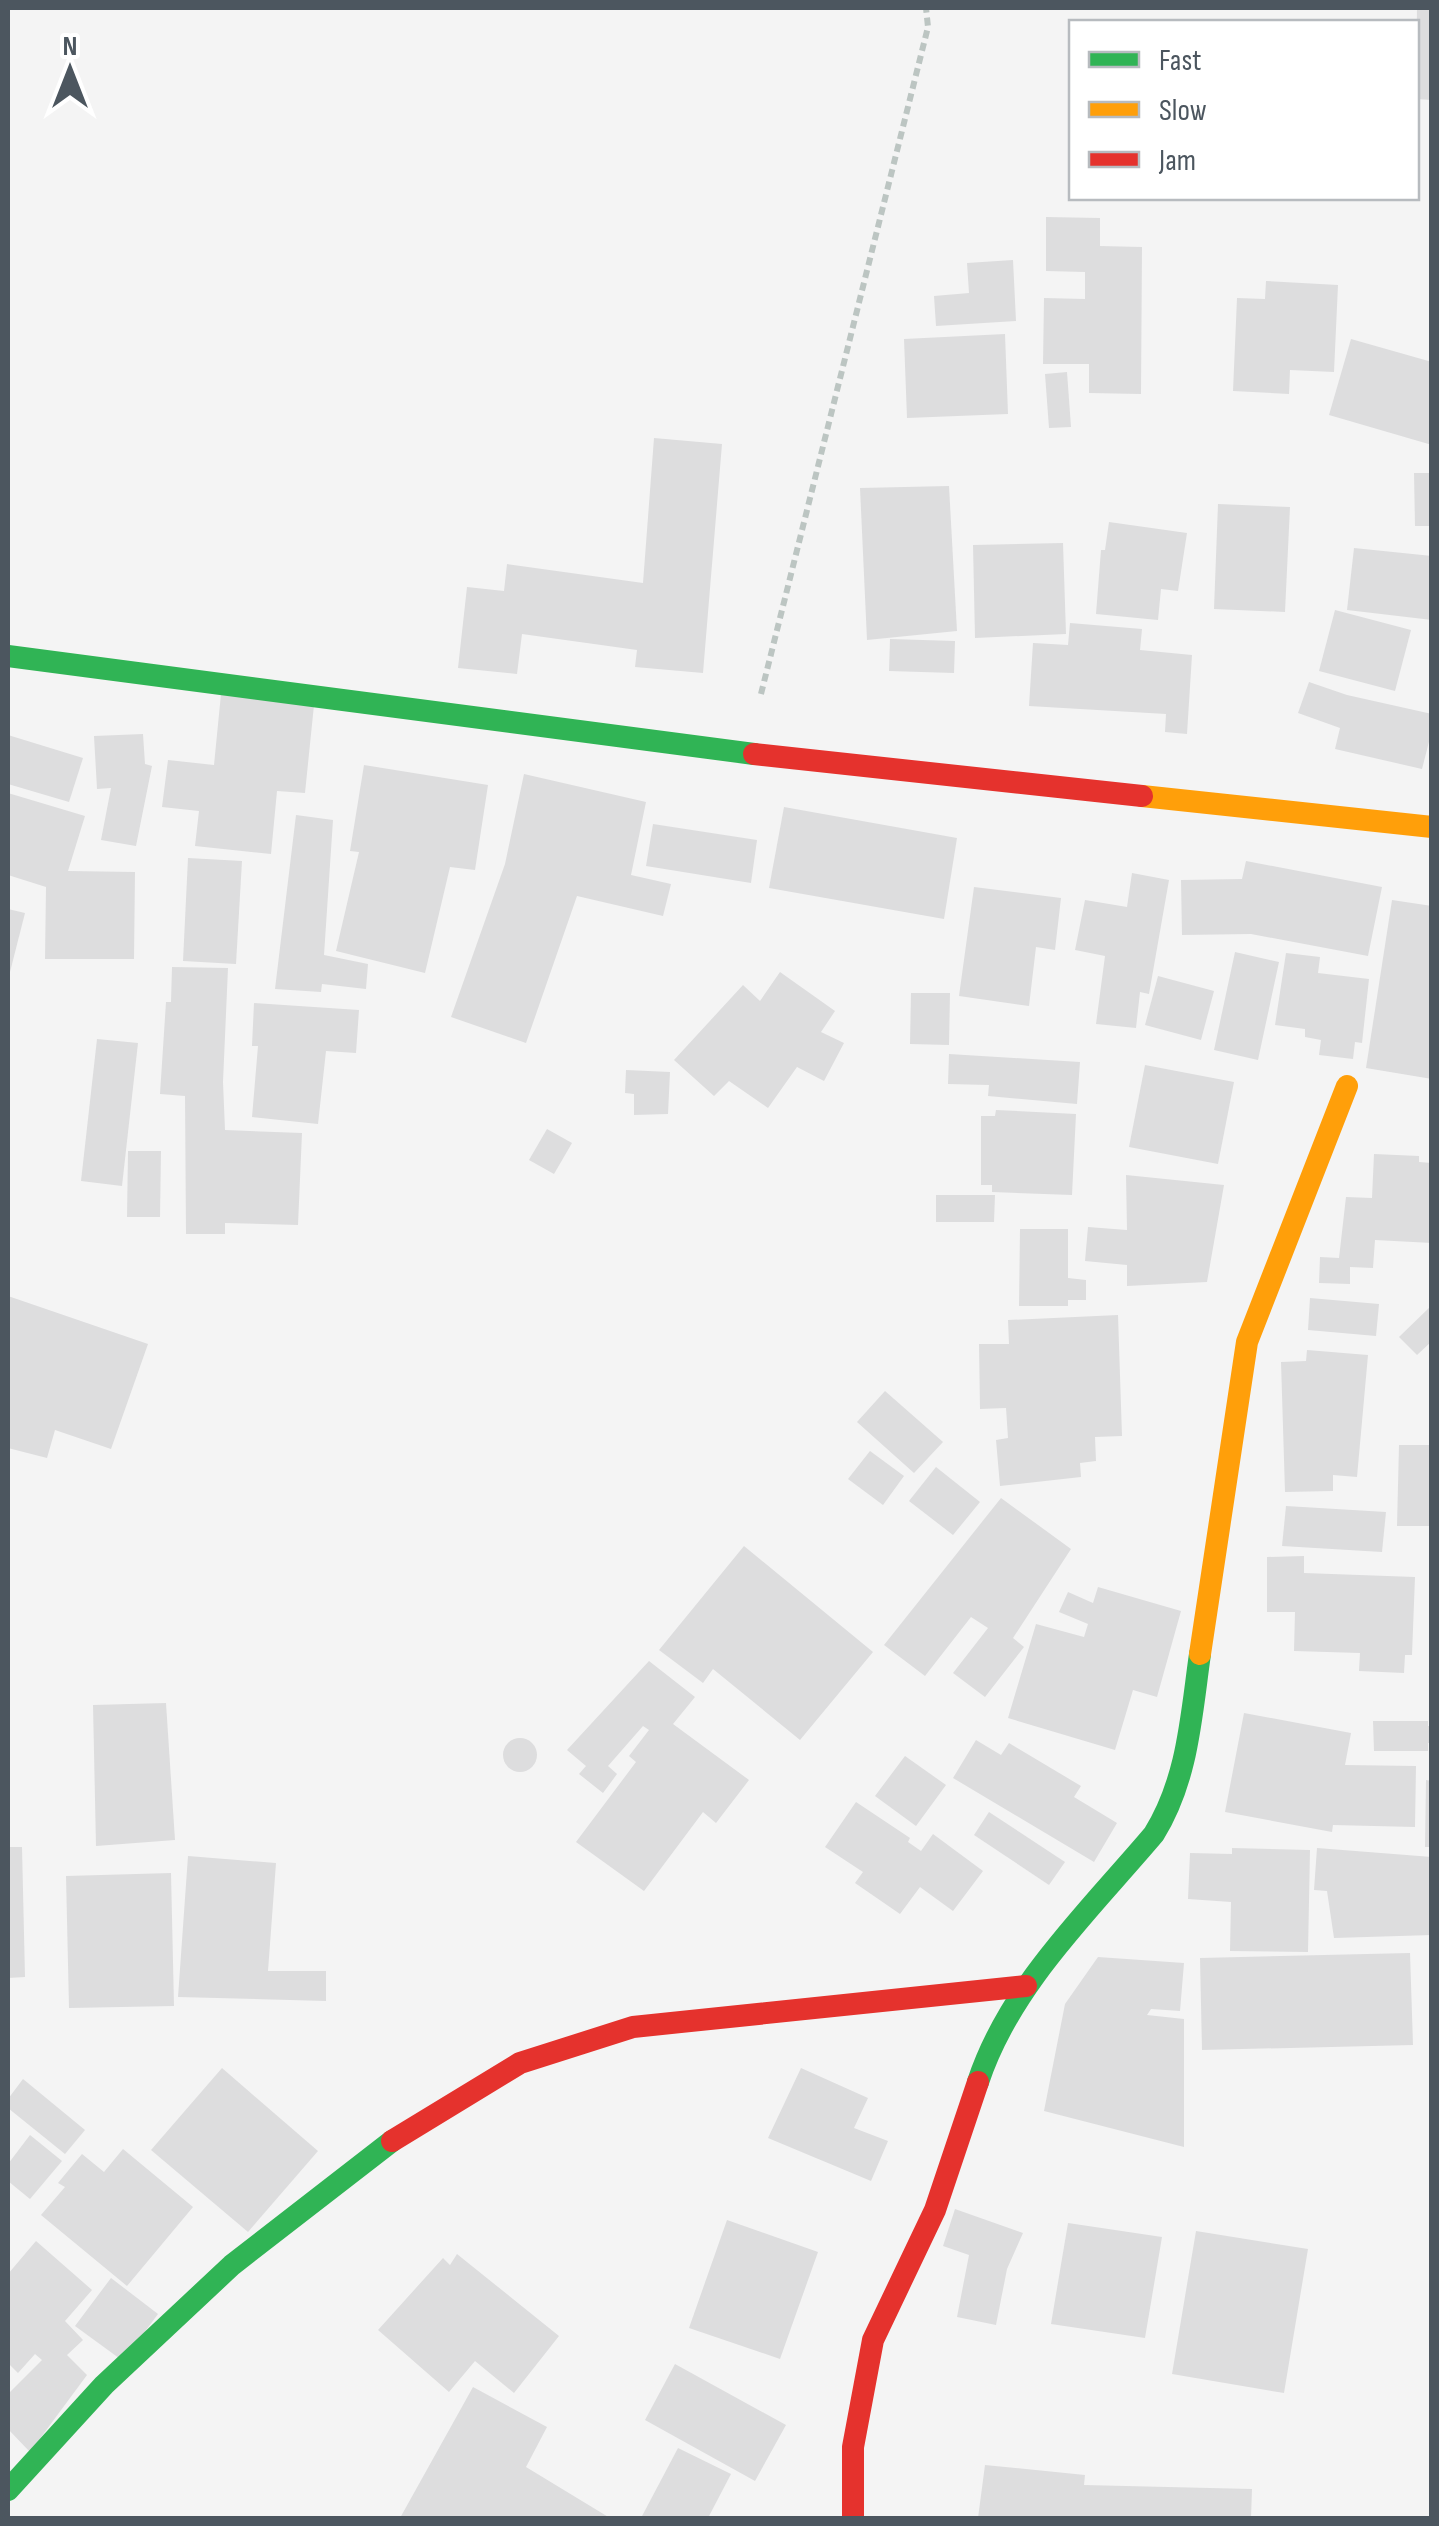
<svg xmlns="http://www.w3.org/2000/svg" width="1439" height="2526" viewBox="0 0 1439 2526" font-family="'Sofia Sans Condensed',sans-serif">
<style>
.building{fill:#ddddde}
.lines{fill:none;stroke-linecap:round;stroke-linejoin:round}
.path{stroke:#bcc5c2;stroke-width:6;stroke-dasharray:8 5;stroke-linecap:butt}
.fast{stroke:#30b455;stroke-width:22}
.slow{stroke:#ff9f0a;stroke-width:22}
.jam{stroke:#e5322d;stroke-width:22}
</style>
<rect width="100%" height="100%" fill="#f4f4f4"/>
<g class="building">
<polygon points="1417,8 1432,8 1432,100 1416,99"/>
<polygon points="1046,217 1100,218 1100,246 1142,247 1141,394 1089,393 1089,364 1043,364 1044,298 1085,299 1085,272 1046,271"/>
<polygon points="1013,260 1016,321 936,326 934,296 969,293 967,263"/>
<polygon points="1266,281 1338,285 1334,372 1290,370 1289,394 1233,391 1237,298 1265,299"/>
<polygon points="1005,334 1008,414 907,418 904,339"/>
<polygon points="1351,339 1432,362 1432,445 1329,415"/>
<polygon points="1067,372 1071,427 1049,428 1045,374"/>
<polygon points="654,438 722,444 703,673 635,667 637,650 522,634 517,674 458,668 467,587 504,591 507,564 643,583"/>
<polygon points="1414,473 1432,473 1432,526 1415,526"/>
<polygon points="949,486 957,631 867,640 860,488"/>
<polygon points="1218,504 1290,507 1285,612 1214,609"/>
<polygon points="1109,522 1187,533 1178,591 1161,589 1158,620 1096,614 1101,550 1105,550"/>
<polygon points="1063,543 1066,634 975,638 973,545"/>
<polygon points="1354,548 1432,556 1432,620 1347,610"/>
<polygon points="1335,610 1411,630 1395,691 1319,671"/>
<polygon points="1070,623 1142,629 1140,650 1192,655 1187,734 1165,732 1166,714 1029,706 1033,643 1068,645"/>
<polygon points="890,639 955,641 954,673 889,671"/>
<polygon points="1309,682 1347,695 1432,714 1432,730 1422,769 1335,749 1340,728 1298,713"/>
<polygon points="221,694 314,705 305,793 277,791 271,854 195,846 199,811 162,807 168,760 214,765"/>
<polygon points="143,734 145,764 152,766 136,846 101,840 111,788 97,789 94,736"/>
<polygon points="8,735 83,758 69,802 8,784"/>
<polygon points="364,765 488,785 475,870 450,867 425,973 336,951 359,852 350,851"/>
<polygon points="524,774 646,802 631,875 671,884 663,916 577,896 526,1043 451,1017 505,864"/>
<polygon points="8,793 85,816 68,871 135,872 134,959 45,959 46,887 8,875"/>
<polygon points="784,807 957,838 944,919 769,888"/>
<polygon points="296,815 333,820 324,955 368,964 366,989 322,984 321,992 275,989"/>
<polygon points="653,824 757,840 751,883 646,866"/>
<polygon points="188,858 242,861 236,964 183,961"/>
<polygon points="1246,861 1382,887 1368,956 1251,934 1182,935 1181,880 1242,879"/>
<polygon points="1132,873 1169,880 1149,994 1140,992 1136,1028 1096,1024 1105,956 1075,950 1085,900 1127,907"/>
<polygon points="974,887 1061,898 1055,950 1036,947 1029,1006 959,996"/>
<polygon points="1392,900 1432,906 1432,1079 1366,1068"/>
<polygon points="8,909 25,913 9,976 8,976"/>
<polygon points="1235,952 1279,962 1258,1060 1214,1050"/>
<polygon points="1286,953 1320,957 1318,973 1369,979 1362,1043 1355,1042 1353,1059 1319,1055 1321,1040 1305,1037 1305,1029 1275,1025"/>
<polygon points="172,967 228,968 223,1082 225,1130 302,1133 298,1225 225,1223 225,1234 186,1234 185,1096 160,1094 166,1002 171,1002"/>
<polygon points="780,972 835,1011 821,1032 844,1043 824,1081 797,1067 768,1108 729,1081 714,1096 674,1060 743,985 760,1001"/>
<polygon points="1158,976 1214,991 1201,1040 1145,1025"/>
<polygon points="911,993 950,993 949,1045 910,1044"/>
<polygon points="254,1003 359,1010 356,1053 326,1051 318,1124 252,1117 258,1046 252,1046"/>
<polygon points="97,1039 138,1043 122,1186 81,1181"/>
<polygon points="949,1054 1080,1062 1077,1104 988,1096 989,1085 948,1084"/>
<polygon points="1145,1065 1234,1082 1218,1164 1129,1147"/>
<polygon points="626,1070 670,1072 668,1114 634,1115 634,1094 625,1093"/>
<polygon points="996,1110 1076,1114 1072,1195 992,1192 992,1185 981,1185 981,1116 995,1116"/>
<polygon points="547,1129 572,1143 554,1174 529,1160"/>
<polygon points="128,1151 161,1151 160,1217 127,1217"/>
<polygon points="1374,1154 1419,1156 1419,1162 1432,1163 1432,1243 1375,1240 1373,1268 1350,1267 1350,1284 1319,1283 1320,1257 1339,1258 1346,1197 1372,1198"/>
<polygon points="1126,1175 1224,1185 1207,1282 1127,1286 1127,1265 1085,1261 1088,1227 1127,1230"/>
<polygon points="936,1195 995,1195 994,1222 936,1222"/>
<polygon points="1020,1229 1068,1229 1068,1278 1086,1280 1086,1300 1068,1300 1068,1306 1019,1306"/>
<polygon points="8,1296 148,1344 111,1449 55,1430 47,1458 8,1448"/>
<polygon points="1310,1298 1379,1304 1376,1336 1308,1330"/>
<polygon points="1432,1305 1432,1341 1417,1355 1399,1337"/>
<polygon points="1118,1315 1122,1436 1095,1437 1096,1461 1080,1463 1081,1477 1000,1486 996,1440 1008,1438 1006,1408 980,1409 979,1344 1009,1344 1008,1320"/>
<polygon points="1307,1350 1368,1355 1357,1477 1333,1475 1333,1491 1285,1492 1281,1362 1306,1361"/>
<polygon points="885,1391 943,1442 914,1473 857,1422"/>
<polygon points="1399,1445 1432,1445 1432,1526 1397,1526"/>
<polygon points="870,1451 904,1476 883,1505 848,1479"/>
<polygon points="936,1467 980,1502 953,1535 909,1501"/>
<polygon points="1001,1498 1071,1549 1013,1638 1024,1647 985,1697 953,1673 988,1628 971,1617 925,1676 884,1645"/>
<polygon points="1286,1506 1386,1512 1382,1552 1282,1546"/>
<polygon points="744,1546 873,1652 800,1740 713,1669 703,1683 659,1650"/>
<polygon points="1304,1556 1304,1573 1415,1577 1412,1655 1405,1655 1404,1673 1359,1671 1360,1653 1294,1651 1295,1612 1267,1612 1267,1557"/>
<polygon points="1098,1587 1181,1611 1157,1697 1133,1690 1115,1750 1008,1718 1036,1624 1084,1637 1088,1624 1059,1612 1068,1592 1093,1603"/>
<polygon points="649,1661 695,1697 673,1724 749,1780 716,1823 703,1812 644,1891 576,1842 636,1762 629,1756 649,1730 643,1726 608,1766 617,1774 603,1793 579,1774 586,1766 567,1750"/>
<polygon points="166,1703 175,1840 96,1846 93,1705"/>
<polygon points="1244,1713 1351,1733 1345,1765 1416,1766 1415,1827 1333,1825 1332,1832 1225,1812"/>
<polygon points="1373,1721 1428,1721 1428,1726 1432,1726 1432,1743 1428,1743 1428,1751 1374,1751"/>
<circle cx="520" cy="1755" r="17"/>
<polygon points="976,1740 1001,1755 1009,1743 1081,1786 1074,1797 1117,1823 1094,1862 953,1778"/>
<polygon points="905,1756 946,1785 916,1826 875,1796"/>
<polygon points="1426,1780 1432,1781 1432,1847 1425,1847"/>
<polygon points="856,1802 910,1838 908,1842 921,1851 933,1834 983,1871 953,1911 920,1887 900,1914 855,1883 863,1872 825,1847"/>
<polygon points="989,1812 1065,1862 1049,1885 974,1835"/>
<polygon points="8,1847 22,1847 25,1977 8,1978"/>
<polygon points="1232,1848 1310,1850 1308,1952 1230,1951 1231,1902 1188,1899 1190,1853 1232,1854"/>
<polygon points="1317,1848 1432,1857 1432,1935 1334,1938 1327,1891 1314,1890"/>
<polygon points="188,1856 276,1863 268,1971 326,1971 326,2001 178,1997"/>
<polygon points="171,1873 174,2006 69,2008 66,1876"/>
<polygon points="1410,1953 1413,2045 1202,2050 1200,1958"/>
<polygon points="1098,1957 1184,1963 1180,2011 1151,2009 1147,2015 1184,2019 1184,2147 1044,2111 1065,2004"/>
<polygon points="222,2068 318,2151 248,2232 151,2150"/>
<polygon points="801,2068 868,2098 854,2128 888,2141 871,2181 768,2138"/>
<polygon points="23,2079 85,2130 65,2154 8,2108 8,2099"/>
<polygon points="30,2135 62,2161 30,2199 8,2181 8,2164"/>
<polygon points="123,2149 193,2207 127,2286 41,2215 65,2187 58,2183 82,2154 104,2172"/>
<polygon points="955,2209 1023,2233 1007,2269 996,2325 957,2317 969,2255 943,2246"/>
<polygon points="727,2220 818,2252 780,2359 689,2328"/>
<polygon points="1068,2223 1162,2237 1145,2338 1051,2324"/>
<polygon points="1196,2231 1308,2249 1284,2393 1172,2374"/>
<polygon points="36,2241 92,2290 65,2321 83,2340 67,2355 87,2375 30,2452 8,2429 8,2394 42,2360 35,2354 18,2373 8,2363 8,2274"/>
<polygon points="457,2254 559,2336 514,2393 475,2361 449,2392 378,2330 443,2258 450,2265"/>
<polygon points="111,2278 158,2314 123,2361 75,2326"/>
<polygon points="675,2364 786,2425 755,2481 645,2420"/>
<polygon points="473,2387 547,2427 526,2467 610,2518 400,2518"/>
<polygon points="678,2448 731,2474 708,2518 641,2518"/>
<polygon points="985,2465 1085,2475 1084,2485 1252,2489 1251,2518 978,2518"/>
</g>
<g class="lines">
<polyline class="path" points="761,694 928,27 926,8"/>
<g class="fast">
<polyline points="8,656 754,754"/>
<path d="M 978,2082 C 1010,1985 1090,1910 1154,1834 C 1188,1779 1191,1717 1200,1654"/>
<polyline points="8,2490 104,2385 232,2265 392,2141"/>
</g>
<g class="slow">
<polyline points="1142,796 1432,827"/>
<polyline points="1200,1654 1247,1342 1347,1086"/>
</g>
<g class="jam">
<polyline points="754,754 1142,796"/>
<polyline points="392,2141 520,2063 633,2027 1026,1986"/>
<polyline points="853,2518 853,2447 873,2340 935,2210 978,2082"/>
</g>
</g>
<rect width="1439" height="2526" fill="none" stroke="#4c565f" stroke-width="20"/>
<rect x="1069" y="20" width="350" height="180" fill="#ffffff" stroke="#b7bbbf" stroke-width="2.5"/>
<rect x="1089" y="52" width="50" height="15" fill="#30b455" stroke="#b7bbbf" stroke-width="2.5"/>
<text x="1159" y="70" font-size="30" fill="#4c565f">Fast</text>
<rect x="1089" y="102" width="50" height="15" fill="#ff9f0a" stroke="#b7bbbf" stroke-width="2.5"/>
<text x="1159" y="120" font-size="30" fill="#4c565f">Slow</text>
<rect x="1089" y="152" width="50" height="15" fill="#e5322d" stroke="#b7bbbf" stroke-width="2.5"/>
<text x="1159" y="170" font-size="30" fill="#4c565f">Jam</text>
<g transform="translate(70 70)" stroke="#ffffff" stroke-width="8" paint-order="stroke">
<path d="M0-8L18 38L0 25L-18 38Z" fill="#4c565f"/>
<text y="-15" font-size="28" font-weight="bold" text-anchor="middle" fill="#4c565f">N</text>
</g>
</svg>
